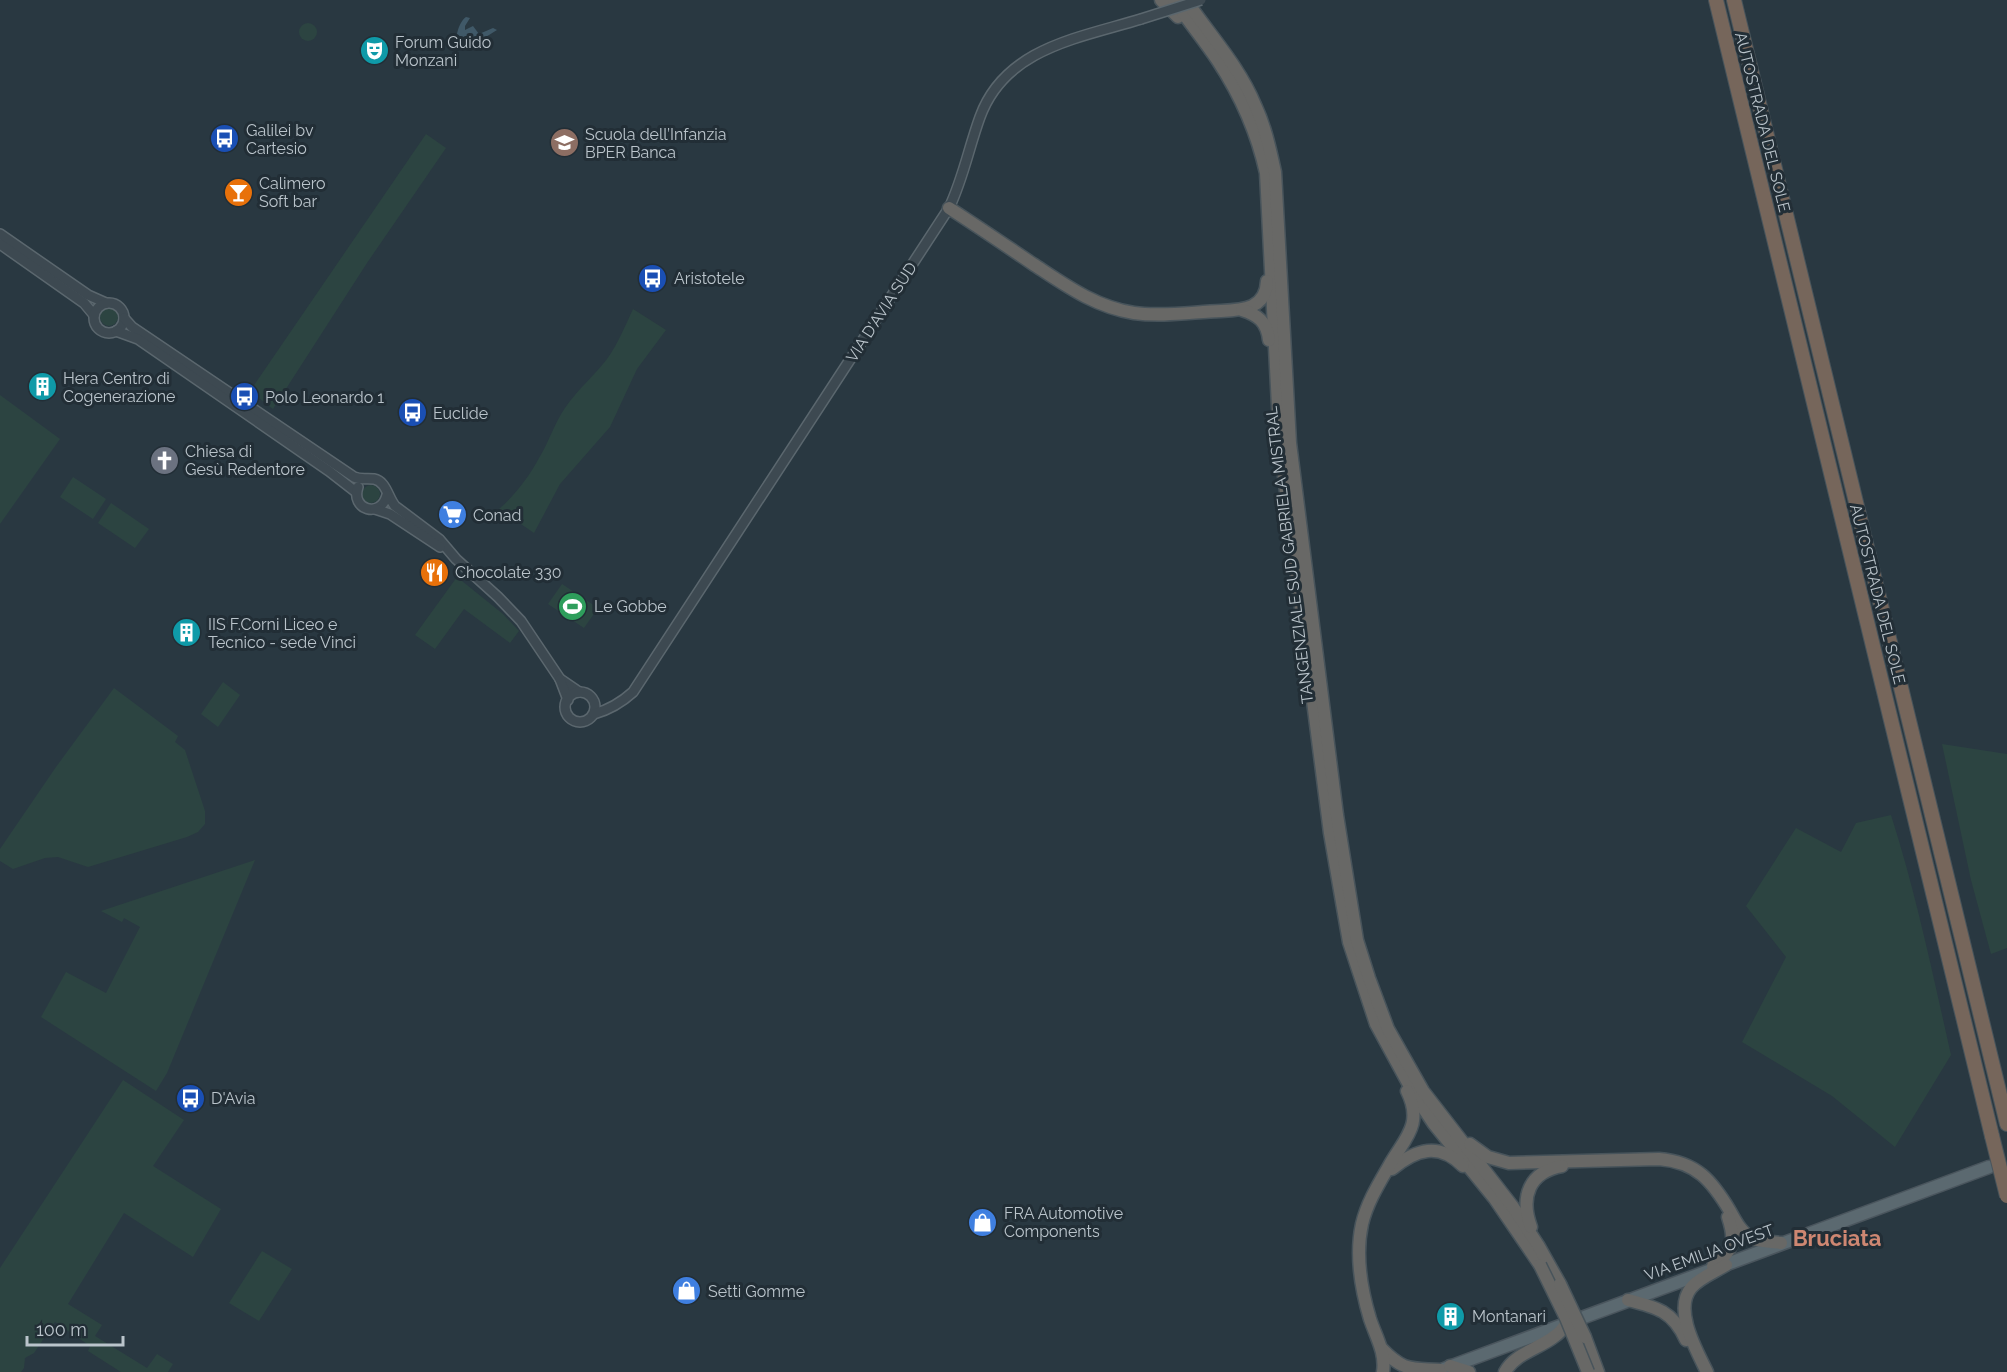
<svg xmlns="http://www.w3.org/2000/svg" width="2007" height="1372" viewBox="0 0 2007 1372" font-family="Raleway,sans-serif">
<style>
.green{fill:#2c4441}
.water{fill:#405968}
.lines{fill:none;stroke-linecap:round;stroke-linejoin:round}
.tertiary-casing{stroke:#5b676e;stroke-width:12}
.primary-casing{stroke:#4a555d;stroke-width:15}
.trunk-casing{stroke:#48545b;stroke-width:15}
.motorway-casing{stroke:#48545b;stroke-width:16}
.tertiary{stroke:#3d4951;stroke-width:9}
.primary{stroke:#5b6970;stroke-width:12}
.trunk{stroke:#686866;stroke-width:12}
.motorway{stroke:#76665b;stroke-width:14}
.tertiary-bridge-casing{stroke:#5b676e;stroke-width:12;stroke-linecap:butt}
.trunk-bridge-casing{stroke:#48545b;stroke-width:15;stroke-linecap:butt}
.motorway-bridge-casing{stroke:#48545b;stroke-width:16;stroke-linecap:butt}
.tertiary-bridge{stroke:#3d4951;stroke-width:9}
.trunk-bridge{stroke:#686866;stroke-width:12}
.motorway-bridge{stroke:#76665b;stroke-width:14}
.labels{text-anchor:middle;stroke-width:6;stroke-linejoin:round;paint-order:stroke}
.poi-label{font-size:16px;fill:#bac4cb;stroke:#222e36;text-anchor:start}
.street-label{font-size:16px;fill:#bac4cb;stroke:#222e36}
.district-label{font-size:22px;font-weight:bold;fill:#ce8772;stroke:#222e36}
</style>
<rect width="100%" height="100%" fill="#293841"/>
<g class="green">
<circle cx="308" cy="32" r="9"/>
<polygon points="426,134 446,148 367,263 273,409 250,391"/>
<circle cx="109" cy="317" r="9"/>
<path d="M 633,309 L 666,330 L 637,369 L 610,427 L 560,484 L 534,533 L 499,509 C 515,495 529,477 539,458 C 549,442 554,424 565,408 C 577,390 594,376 607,359 C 618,344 625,326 633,309 Z"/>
<polygon points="0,395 60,439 0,524"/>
<polygon points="73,477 106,499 93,519 60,497"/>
<circle cx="371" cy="494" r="9"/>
<polygon points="111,503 149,529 135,548 98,523"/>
<polygon points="457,577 503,614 519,631 510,643 464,609 435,649 415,635"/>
<polygon points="562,584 598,608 584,628 548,604"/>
<polygon points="223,682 240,695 218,727 201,714"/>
<polygon points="114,688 178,736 175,742 185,750 205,811 205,824 198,832 187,837 88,867 58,857 45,858 13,869 0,861 0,849 56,767"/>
<polygon points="1942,744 2007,754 2007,948 1991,954 1971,880"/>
<path d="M 1891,815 C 1916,893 1933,975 1951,1055 L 1895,1147 L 1832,1096 L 1742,1042 L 1786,957 L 1746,906 L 1796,828 L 1841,852 L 1856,823 Z"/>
<polygon points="255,860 167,1073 156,1091 41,1017 66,972 106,993 140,927 124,918 122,922 101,911"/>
<polygon points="123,1080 184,1120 153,1166 221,1209 193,1257 124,1213 68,1304 102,1325 95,1336 147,1368 157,1354 173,1364 168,1372 121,1372 88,1351 90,1346 55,1322 34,1353 25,1358 24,1368 21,1372 0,1372 0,1268"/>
<polygon points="262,1251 292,1269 259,1321 229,1303"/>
</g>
<path class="water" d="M 466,17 L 470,18 L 465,26 L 465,30 L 473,26 L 479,34 L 493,28 L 497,30 C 486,37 477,43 464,43 L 461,46 L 458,46 C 454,38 459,22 466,17 Z"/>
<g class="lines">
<defs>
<g id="tertiary">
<polyline points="0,234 88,295 106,303"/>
<polyline points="0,244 84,303 94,315"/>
<circle cx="109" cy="318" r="15"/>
<path d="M 124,318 L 132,327 L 354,477 C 361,480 366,478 374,479 C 386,481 388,498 395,506 L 439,539 L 456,559 L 498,597 L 521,621 L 560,679 L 579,692"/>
<polyline points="116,331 138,339 329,471 356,492"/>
<path d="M 358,487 C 350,510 381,519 387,495"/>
<polyline points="375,509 390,514 440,547"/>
<polyline points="560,679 568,700"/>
<circle cx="580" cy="707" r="15"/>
<path d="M 594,714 C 608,710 622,702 633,692 L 949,208 C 963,179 969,147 980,117 C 1005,48 1079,38 1141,19"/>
</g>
<polyline id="primary" points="1444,1369 1989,1167"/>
<g id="trunk">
<polyline points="1161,0 1178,17"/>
<path d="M 1174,0 C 1188,21 1204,40 1218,61 C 1241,96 1257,132 1266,173 L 1280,445 L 1330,833 L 1349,942 L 1376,1024 L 1414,1094 L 1434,1124 L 1495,1199 L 1540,1265"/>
<path d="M 1186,0 C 1209,34 1239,66 1255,105 C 1265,126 1270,149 1275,172 L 1290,443 L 1337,815 L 1357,940 L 1369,978 L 1388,1029 L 1423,1091 L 1513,1207 L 1538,1245 L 1560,1284"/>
<path d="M 949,208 C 977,226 1005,245 1033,264 C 1065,285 1095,307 1134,313 C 1162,317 1193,312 1221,311 C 1243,310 1266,309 1267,281"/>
<path d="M 1242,310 C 1258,315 1267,322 1269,340"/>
<path d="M 1470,1144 L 1488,1157 L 1509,1163 L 1659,1159 C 1697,1162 1712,1181 1730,1211 C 1736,1222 1742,1234 1754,1239 C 1762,1242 1773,1242 1781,1243"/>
<path d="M 1392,1169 C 1416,1149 1439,1142 1463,1166"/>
<path d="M 1531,1227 C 1520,1197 1529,1172 1562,1166"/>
<path d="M 1713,1266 C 1734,1250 1736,1242 1728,1217"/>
<path d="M 1628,1300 C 1656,1307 1673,1311 1686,1340"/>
<polyline points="1585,1337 1598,1372"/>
<path d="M 1381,1348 C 1404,1372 1411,1368 1441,1370"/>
<polyline points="1450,1366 1469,1372"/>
<path d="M 1383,1372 C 1386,1353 1376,1337 1370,1319 C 1361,1289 1355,1256 1362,1224 C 1367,1203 1378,1185 1389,1166 C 1404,1139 1424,1125 1407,1091"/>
<path d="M 1505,1372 C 1515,1353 1539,1349 1555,1336 C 1560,1333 1564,1327 1568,1322"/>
<path d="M 1707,1372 C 1697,1351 1673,1310 1691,1288 C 1699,1278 1715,1272 1726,1265"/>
</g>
<g id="motorway">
<polyline points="1716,0 1992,1136"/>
<polyline points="1734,0 2007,1124"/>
</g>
</defs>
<use href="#tertiary" class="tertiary-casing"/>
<use href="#primary" class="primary-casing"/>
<use href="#trunk" class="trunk-casing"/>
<use href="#motorway" class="motorway-casing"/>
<use href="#tertiary" class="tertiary"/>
<use href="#primary" class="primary"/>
<use href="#trunk" class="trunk"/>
<use href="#motorway" class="motorway"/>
<defs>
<polyline id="tertiary-bridge" points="1141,19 1201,0"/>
<g id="trunk-bridge">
<polyline points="1540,1265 1566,1318 1588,1372"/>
<polyline points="1560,1284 1585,1337"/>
</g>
<polyline id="motorway-bridge" points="1992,1136 2007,1196"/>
</defs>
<use href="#tertiary-bridge" class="tertiary-bridge-casing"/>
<use href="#trunk-bridge" class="trunk-bridge-casing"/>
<use href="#motorway-bridge" class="motorway-bridge-casing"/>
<use href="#tertiary-bridge" class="tertiary-bridge"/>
<use href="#trunk-bridge" class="trunk-bridge"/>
<use href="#motorway-bridge" class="motorway-bridge"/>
</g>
<defs>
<symbol id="theatre-disc" viewBox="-11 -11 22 22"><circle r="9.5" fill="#0f9aa8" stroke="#222e36"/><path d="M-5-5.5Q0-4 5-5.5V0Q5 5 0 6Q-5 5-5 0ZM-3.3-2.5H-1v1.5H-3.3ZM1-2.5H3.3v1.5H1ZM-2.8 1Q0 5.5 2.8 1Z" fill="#fff"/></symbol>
<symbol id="bus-disc" viewBox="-11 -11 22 22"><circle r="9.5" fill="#1a4fb4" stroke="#222e36"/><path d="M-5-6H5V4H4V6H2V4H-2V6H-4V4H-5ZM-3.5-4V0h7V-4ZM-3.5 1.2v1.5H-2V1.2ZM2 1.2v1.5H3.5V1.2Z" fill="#fff"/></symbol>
<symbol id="school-disc" viewBox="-11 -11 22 22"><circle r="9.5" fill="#8d6e63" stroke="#222e36"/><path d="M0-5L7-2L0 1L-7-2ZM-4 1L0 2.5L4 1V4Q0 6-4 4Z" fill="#fff"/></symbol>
<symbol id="bar-disc" viewBox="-11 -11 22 22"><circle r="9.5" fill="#e8710a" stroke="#222e36"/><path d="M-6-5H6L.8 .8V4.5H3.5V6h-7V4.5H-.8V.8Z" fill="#fff"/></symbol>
<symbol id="building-disc" viewBox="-11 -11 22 22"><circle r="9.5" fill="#0f9aa8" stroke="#222e36"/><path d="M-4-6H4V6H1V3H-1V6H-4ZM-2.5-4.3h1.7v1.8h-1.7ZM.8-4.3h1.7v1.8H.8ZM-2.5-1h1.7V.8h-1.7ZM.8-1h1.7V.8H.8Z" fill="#fff"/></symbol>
<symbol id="church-disc" viewBox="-11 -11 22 22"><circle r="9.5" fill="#6b7280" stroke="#222e36"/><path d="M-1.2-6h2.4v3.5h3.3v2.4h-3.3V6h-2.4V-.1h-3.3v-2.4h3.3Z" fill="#fff"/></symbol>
<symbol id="supermarket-disc" viewBox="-11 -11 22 22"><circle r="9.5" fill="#3f7fe0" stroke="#222e36"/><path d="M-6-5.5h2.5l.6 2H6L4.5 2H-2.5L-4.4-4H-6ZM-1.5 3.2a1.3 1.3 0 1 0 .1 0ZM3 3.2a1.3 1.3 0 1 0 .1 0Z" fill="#fff"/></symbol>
<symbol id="restaurant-disc" viewBox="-11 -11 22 22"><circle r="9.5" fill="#e8710a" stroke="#222e36"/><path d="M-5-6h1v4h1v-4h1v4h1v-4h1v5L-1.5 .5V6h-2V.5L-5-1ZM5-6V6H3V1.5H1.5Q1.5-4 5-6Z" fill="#fff"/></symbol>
<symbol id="stadium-disc" viewBox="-11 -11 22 22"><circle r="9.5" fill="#2e9e5b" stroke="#222e36"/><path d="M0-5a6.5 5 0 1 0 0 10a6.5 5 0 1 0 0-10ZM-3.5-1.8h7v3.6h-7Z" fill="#fff"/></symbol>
<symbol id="shop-disc" viewBox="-11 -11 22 22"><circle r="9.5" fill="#3f7fe0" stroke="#222e36"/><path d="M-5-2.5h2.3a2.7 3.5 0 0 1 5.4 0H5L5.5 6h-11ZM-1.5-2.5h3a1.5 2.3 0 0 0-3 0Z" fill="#fff"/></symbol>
</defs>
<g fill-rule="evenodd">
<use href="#theatre-disc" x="358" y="34" width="33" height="33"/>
<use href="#bus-disc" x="208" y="122" width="33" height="33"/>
<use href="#school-disc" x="548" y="126" width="33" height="33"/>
<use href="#bar-disc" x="222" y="176" width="33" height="33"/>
<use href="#bus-disc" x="636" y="262" width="33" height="33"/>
<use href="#building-disc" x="26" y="370" width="33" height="33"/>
<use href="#bus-disc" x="228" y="380" width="33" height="33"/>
<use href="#bus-disc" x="396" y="396" width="33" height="33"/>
<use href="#church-disc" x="148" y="444" width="33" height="33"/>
<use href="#supermarket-disc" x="436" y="498" width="33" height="33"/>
<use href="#restaurant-disc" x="418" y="556" width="33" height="33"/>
<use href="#stadium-disc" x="556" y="590" width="33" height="33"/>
<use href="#building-disc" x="170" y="616" width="33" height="33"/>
<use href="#bus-disc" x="174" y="1082" width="33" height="33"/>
<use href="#shop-disc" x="966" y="1206" width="33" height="33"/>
<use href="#shop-disc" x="670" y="1274" width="33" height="33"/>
<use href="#building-disc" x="1434" y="1300" width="33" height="33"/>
</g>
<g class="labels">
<g class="poi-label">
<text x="395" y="48">Forum Guido<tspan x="395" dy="18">Monzani</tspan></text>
<text x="246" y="136">Galilei bv<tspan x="246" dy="18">Cartesio</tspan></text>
<text x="585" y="140">Scuola dell’Infanzia<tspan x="585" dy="18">BPER Banca</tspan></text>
<text x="259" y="189">Calimero<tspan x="259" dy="18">Soft bar</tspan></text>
<text x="674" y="284">Aristotele</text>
<text x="63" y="384">Hera Centro di<tspan x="63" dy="18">Cogenerazione</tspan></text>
<text x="265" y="403">Polo Leonardo 1</text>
<text x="433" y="419">Euclide</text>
<text x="185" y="457">Chiesa di<tspan x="185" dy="18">Gesù Redentore</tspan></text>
<text x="473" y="521">Conad</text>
<text x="455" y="578">Chocolate 330</text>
<text x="594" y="612">Le Gobbe</text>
<text x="208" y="630">IIS F.Corni Liceo e<tspan x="208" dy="18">Tecnico - sede Vinci</tspan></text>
<text x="211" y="1104">D'Avia</text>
<text x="1004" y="1219">FRA Automotive<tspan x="1004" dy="18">Components</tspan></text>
<text x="708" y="1297">Setti Gomme</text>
<text x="1472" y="1322">Montanari</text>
</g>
<g class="street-label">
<text transform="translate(1763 122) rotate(76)" y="6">AUTOSTRADA DEL SOLE</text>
<text transform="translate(881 312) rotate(-57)" y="6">VIA D'AVIA SUD</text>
<text transform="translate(1289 555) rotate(-97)" y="6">TANGENZIALE SUD GABRIELA MISTRAL</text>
<text transform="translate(1878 594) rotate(76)" y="6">AUTOSTRADA DEL SOLE</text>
<text transform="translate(1709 1252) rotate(-20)" y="6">VIA EMILIA OVEST</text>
</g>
<g class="district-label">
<text x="1837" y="1246">Bruciata</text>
</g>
</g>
<path d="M27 1336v9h96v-9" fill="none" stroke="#bac4cb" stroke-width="3"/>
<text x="36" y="1336" font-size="18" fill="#bac4cb" stroke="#222e36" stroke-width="4.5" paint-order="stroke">100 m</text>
</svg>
